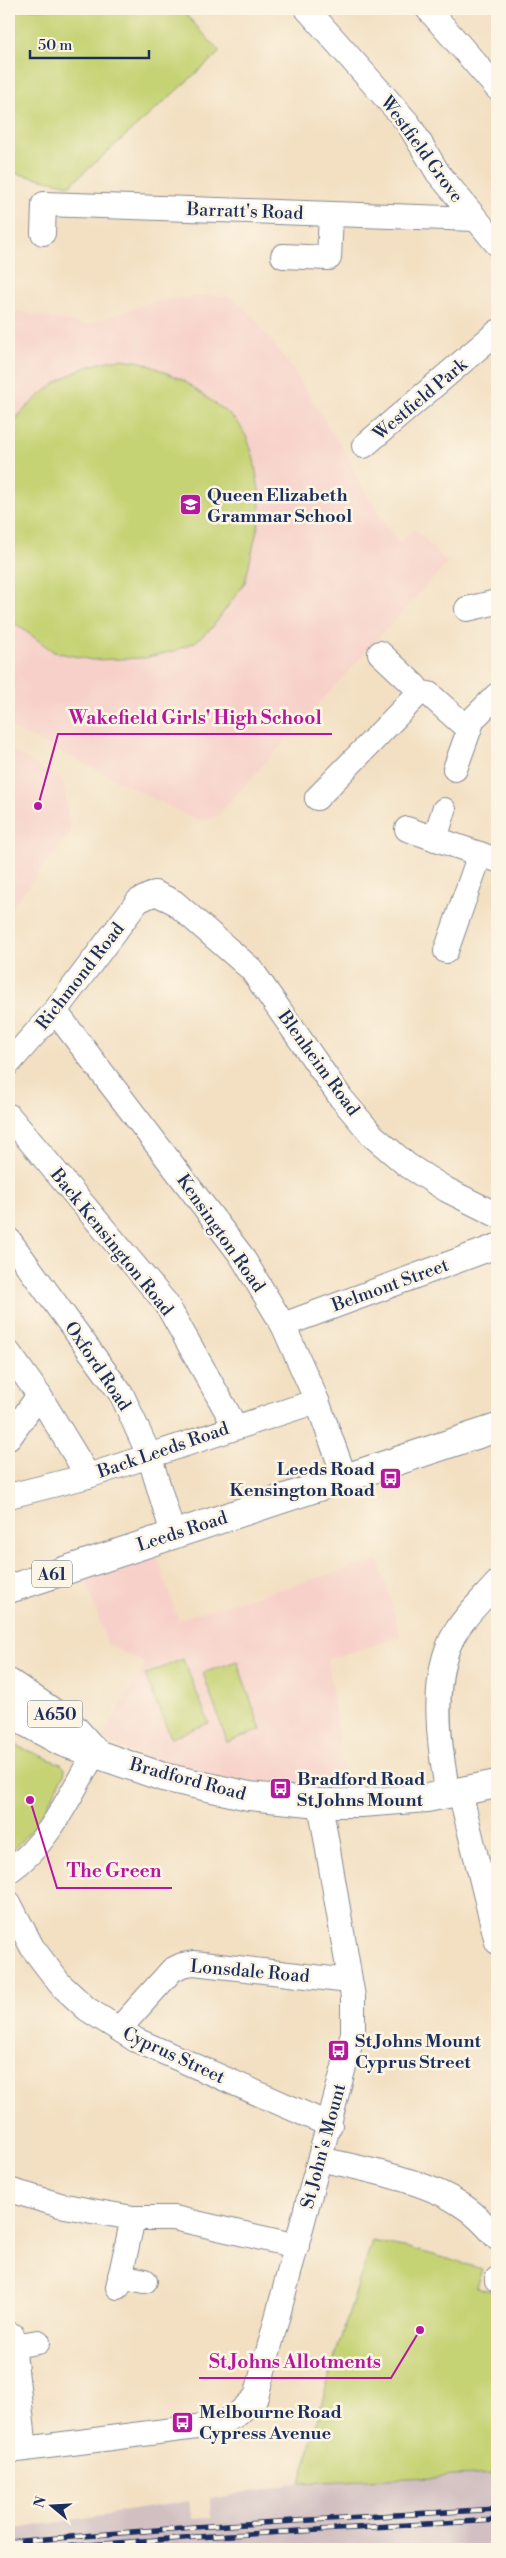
<svg xmlns="http://www.w3.org/2000/svg" width="506" height="2558" viewBox="0 0 506 2558" font-family="'Libre Bodoni',serif">
<style>
.built{fill:#f7d1c9}
.industrial{fill:#d2bfc1}
.green{fill:#c6d375;stroke:#70816a}
.lines{fill:none;stroke-linecap:round;stroke-linejoin:round}
.minor-casing{stroke:#878890;stroke-width:26}
.major-casing{stroke:#878890;stroke-width:30}
.highway-casing{stroke:#878890;stroke-width:30}
.minor{stroke:#fff;stroke-width:24}
.major{stroke:#fff;stroke-width:28}
.highway{stroke:#fff;stroke-width:28}
.rail-casing{stroke:#1b2f5e;stroke-width:5.5}
.rail{stroke:#fcf5e5;stroke-width:4;stroke-dasharray:11;stroke-linecap:butt}
.labels{text-anchor:middle;stroke-width:5;stroke-linejoin:round;paint-order:stroke}
.shield{fill:#fcf5e5;stroke:#5e6a86;stroke-width:1}
.shield-label{font-size:16px;font-weight:bold;fill:#1b2f5e}
.street-label{font-size:18px;fill:#1b2f5e;stroke:#fcf5e5}
.poi-label{font-size:18px;font-weight:bold;fill:#1b2f5e;stroke:#fcf5e5;text-anchor:start}
.leader{fill:none;stroke:#b5179e;stroke-width:2}
.callout-dot{fill:#b5179e;stroke:#fcf5e5;stroke-width:2}
.callout-label{font-size:19px;text-anchor:middle;font-weight:bold;fill:#b5179e;stroke:#fcf5e5;stroke-width:5;stroke-linejoin:round;paint-order:stroke}
</style>
<rect width="100%" height="100%" fill="#fcf5e5"/>
<filter id="ink" filterUnits="userSpaceOnUse"><feTurbulence type="fractalNoise" baseFrequency=".02" numOctaves="2"/><feDisplacementMap in="SourceGraphic" scale="10" xChannelSelector="R" yChannelSelector="G"/><feConvolveMatrix kernelMatrix="1 2 1 2 8 2 1 2 1" color-interpolation-filters="sRGB"/></filter>
<filter id="wash" filterUnits="userSpaceOnUse"><feTurbulence type="fractalNoise" baseFrequency=".0096" numOctaves="4" result="noise"/><feDisplacementMap in="SourceGraphic" scale="20" xChannelSelector="R" yChannelSelector="G"/><feGaussianBlur stdDeviation="1.12" result="paint"/><feColorMatrix in="noise" values="0 0 0 0 0 0 0 0 0 0 0 0 0 0 0 0 0 1.4 0 .05"/><feComposite in="paint" operator="in"/></filter>
<g filter="url(#wash)">
<rect width="100%" height="100%" fill="#f3e0c3"/>
<g class="built">
<polygon points="9,179 15,203 15,311 86,325 153,302 209,295 232,298 251,314 292,368 349,459 358,480 398,544 415,529 447,563 216,817 198,821 9,726"/>
<polygon points="9,749 63,780 71,832 9,910"/>
<polygon points="154,1548 178,1619 379,1560 401,1637 328,1659 347,1796 255,1786 153,1761 102,1739 145,1663 107,1644 83,1571"/>
</g>
<polygon class="industrial" points="497,2474 497,2549 9,2549 9,2530 189,2501 193,2519 211,2518 210,2498 300,2483"/>
<g class="green">
<polygon points="9,9 181,9 220,52 70,185 9,172"/>
<path d="M 122,359 L 142,362 L 183,380 L 229,414 L 239,424 L 247,438 L 253,455 L 260,495 L 259,522 L 245,582 L 212,628 L 195,642 L 174,651 L 144,658 L 92,660 L 54,652 L 9,619 L 9,427 C 37,392 76,363 122,359 Z"/>
<polygon points="183,1659 209,1723 171,1738 145,1675"/>
<polygon points="237,1661 261,1730 227,1742 203,1673"/>
<polygon points="9,1743 61,1764 65,1768 64,1775 37,1824 9,1854"/>
<polygon points="372,2241 409,2248 482,2269 476,2287 497,2293 497,2474 300,2483 332,2366"/>
</g>
</g>
<g filter="url(#ink)">
<g class="lines">
<defs>
<g id="minor">
<polyline points="307,9 408,123 438,173 497,244"/>
<polyline points="428,9 497,88"/>
<polyline points="43,233 44,204 475,219"/>
<polyline points="283,256 329,258 331,214"/>
<polyline points="364,446 497,332"/>
<polyline points="467,609 497,602"/>
<polyline points="380,653 415,686 419,693"/>
<polyline points="455,769 473,719 497,695"/>
<polyline points="317,798 419,693 429,694 468,729"/>
<polyline points="407,829 497,860"/>
<polyline points="435,839 444,810"/>
<polyline points="446,951 480,854"/>
<polyline points="55,1011 241,1255 283,1325 317,1401 345,1478"/>
<polyline points="9,1063 55,1011 138,901 155,893 174,902 251,969 341,1098 373,1136 407,1165 447,1190 497,1215"/>
<polyline points="9,1116 166,1303 235,1426"/>
<polyline points="9,1240 122,1395 149,1455 173,1534"/>
<polyline points="283,1325 497,1246"/>
<polyline points="9,1353 39,1395 88,1476"/>
<polyline points="9,1438 39,1395"/>
<polyline points="9,1496 88,1476 317,1401"/>
<polyline points="460,1792 497,1942"/>
<path d="M 448,1794 C 439,1747 429,1676 455,1633 C 466,1614 483,1599 497,1583"/>
<path d="M 9,1871 C 49,1844 71,1793 95,1752"/>
<polyline points="9,1903 32,1947 60,1984 87,2009 136,2040 330,2125"/>
<polyline points="119,2029 172,1970 182,1965 194,1963 349,1981"/>
<path d="M 320,2159 C 363,2169 424,2180 460,2204 C 475,2213 486,2225 497,2238"/>
<polyline points="9,2190 60,2205 92,2211 133,2218 174,2218 297,2246"/>
<polyline points="120,2276 145,2281"/>
<polyline points="497,2280 497,2279"/>
<polyline points="118,2287 133,2218"/>
<polyline points="12,2335 25,2449"/>
<polyline points="13,2346 38,2342"/>
<polyline points="9,2451 220,2424 239,2413 256,2397 353,2033 353,1997 320,1803"/>
</g>
<g id="major">
<polyline points="9,1683 70,1724 95,1752"/>
<polyline points="9,1713 62,1742 163,1777 249,1796 320,1803 361,1803 427,1798 497,1784"/>
</g>
<polyline id="highway" points="9,1589 497,1428"/>
</defs>
<use href="#minor" class="minor-casing"/>
<use href="#major" class="major-casing"/>
<use href="#highway" class="highway-casing"/>
<use href="#minor" class="minor"/>
<use href="#major" class="major"/>
<use href="#highway" class="highway"/>
<defs>
<g id="rail">
<polyline points="9,2542 194,2527 497,2509"/>
<polyline points="37,2549 196,2537 497,2520"/>
</g>
</defs>
<use href="#rail" class="rail-casing"/>
<use href="#rail" class="rail"/>
</g>
</g>
<defs>
<symbol id="school-square" viewBox="-11 -11 22 22"><rect x="-9" y="-9" width="18" height="18" rx="4" fill="#b5179e" stroke="#fcf5e5"/><path d="M0-5L7-2L0 1L-7-2ZM-4 1L0 2.5L4 1V4Q0 6-4 4Z" fill="#fff"/></symbol>
<symbol id="bus-square" viewBox="-11 -11 22 22"><rect x="-9" y="-9" width="18" height="18" rx="4" fill="#b5179e" stroke="#fcf5e5"/><path d="M-5-6H5V4H4V6H2V4H-2V6H-4V4H-5ZM-3.5-4V0h7V-4ZM-3.5 1.2v1.5H-2V1.2ZM2 1.2v1.5H3.5V1.2Z" fill="#fff"/></symbol>
</defs>
<g fill-rule="evenodd">
<use href="#school-square" x="178" y="492" width="25" height="25"/>
<use href="#bus-square" x="378" y="1466" width="25" height="25"/>
<use href="#bus-square" x="268" y="1776" width="25" height="25"/>
<use href="#bus-square" x="326" y="2038" width="25" height="25"/>
<use href="#bus-square" x="170" y="2410" width="25" height="25"/>
</g>
<g class="labels">
<g class="shield">
<rect x="32" y="1560.5" width="40" height="27" rx="4"/>
<rect x="27.5" y="1700.5" width="55" height="27" rx="4"/>
</g>
<g class="shield-label">
<text x="52" y="1580">A61</text>
<text x="55" y="1720">A650</text>
</g>
<g class="street-label">
<text transform="translate(422 149) rotate(54)" y="6">Westfield Grove</text>
<text transform="translate(245 211) rotate(2)" y="6">Barratt's Road</text>
<text transform="translate(420 399) rotate(-40)" y="6">Westfield Park</text>
<text transform="translate(80 976) rotate(-52)" y="6">Richmond Road</text>
<text transform="translate(319 1063) rotate(54)" y="6">Blenheim Road</text>
<text transform="translate(221 1233) rotate(55)" y="6">Kensington Road</text>
<text transform="translate(112 1242) rotate(51)" y="6">Back Kensington Road</text>
<text transform="translate(390 1285) rotate(-20)" y="6">Belmont Street</text>
<text transform="translate(98 1366) rotate(56)" y="6">Oxford Road</text>
<text transform="translate(163 1450) rotate(-19)" y="6">Back Leeds Road</text>
<text transform="translate(182 1531) rotate(-18)" y="6">Leeds Road</text>
<text transform="translate(188 1779) rotate(15)" y="6">Bradford Road</text>
<text transform="translate(250 1971) rotate(5)" y="6">Lonsdale Road</text>
<text transform="translate(174 2055) rotate(25)" y="6">Cyprus Street</text>
<text transform="translate(323 2146) rotate(-75)" y="6">St John's Mount</text>
</g>
<g class="poi-label">
<text x="207" y="501">Queen Elizabeth<tspan x="207" dy="21">Grammar School</tspan></text>
<text x="375" y="1475" text-anchor="end">Leeds Road<tspan x="375" dy="21">Kensington Road</tspan></text>
<text x="297" y="1785">Bradford Road<tspan x="297" dy="21">St Johns Mount</tspan></text>
<text x="355" y="2047">St Johns Mount<tspan x="355" dy="21">Cyprus Street</tspan></text>
<text x="199" y="2418">Melbourne Road<tspan x="199" dy="21">Cypress Avenue</tspan></text>
</g>
</g>
<path class="leader" d="M38 806L58 734H332M30 1800L57 1888H172M420 2330L391 2378H199"/>
<g class="callout-dot">
<circle cx="38" cy="806" r="5"/>
<circle cx="30" cy="1800" r="5"/>
<circle cx="420" cy="2330" r="5"/>
</g>
<g class="callout-label">
<text x="195" y="724">Wakefield Girls' High School</text>
<text x="114" y="1877">The Green</text>
<text x="295" y="2368">St Johns Allotments</text>
</g>
<rect width="506" height="2558" fill="none" stroke="#fcf5e5" stroke-width="30"/>
<g transform="translate(52 2506) rotate(288)" stroke="#fcf5e5" stroke-width="4" paint-order="stroke">
<path d="M0-4L9 19L0 12L-9 19Z" fill="#1b2f5e"/>
<text y="-8" font-size="14" font-weight="bold" text-anchor="middle" fill="#1b2f5e">N</text>
</g>
<path d="M30 50v8h119v-8" fill="none" stroke="#1b2f5e" stroke-width="2.5"/>
<text x="38" y="50" font-size="15" fill="#1b2f5e" stroke="#fcf5e5" stroke-width="4" paint-order="stroke">50 m</text>
</svg>
